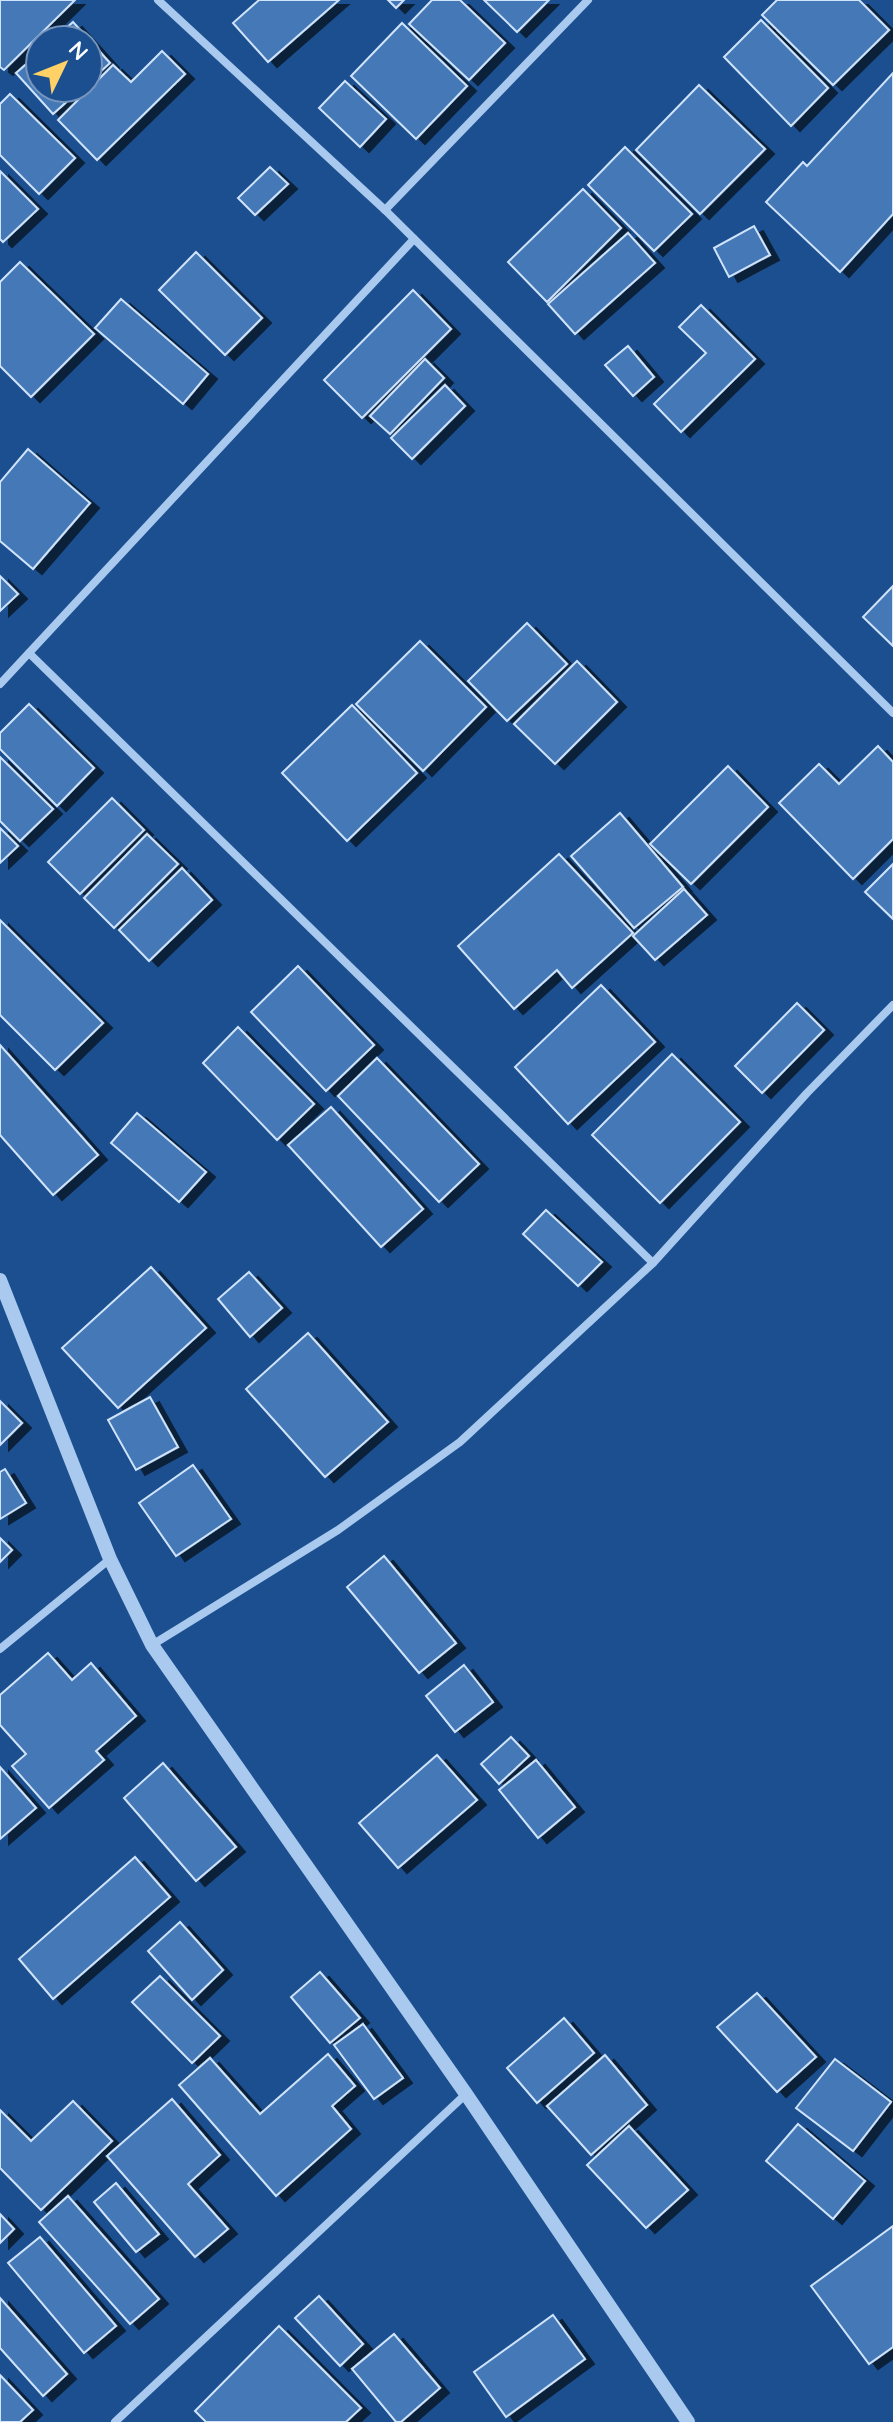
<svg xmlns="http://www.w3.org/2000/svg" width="893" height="2422" viewBox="0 0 893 2422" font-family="Quicksand,sans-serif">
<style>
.building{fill:#4478b7;stroke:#cfe3fa;stroke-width:2;filter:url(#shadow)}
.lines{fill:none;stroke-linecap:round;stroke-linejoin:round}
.minor{stroke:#a9c9ee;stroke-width:8}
.tertiary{stroke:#a9c9ee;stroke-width:14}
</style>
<defs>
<filter id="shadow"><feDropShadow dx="9" dy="5" stdDeviation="0" flood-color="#0009"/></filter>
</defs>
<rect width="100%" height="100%" fill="#1b4f8f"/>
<g class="building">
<polygon points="0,0 75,0 4,70 0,67"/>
<polygon points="259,0 339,0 268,62 233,23"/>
<polygon points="388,0 404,0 396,8"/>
<polygon points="432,0 460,0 505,43 469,80 409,24"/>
<polygon points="484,0 549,0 517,32"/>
<polygon points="777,0 859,0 889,30 833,85 762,15"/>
<polygon points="761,20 828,88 791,126 724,57"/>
<polygon points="73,22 110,63 88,83 88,40 53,40"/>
<polygon points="402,23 467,86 416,139 351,76"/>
<polygon points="162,51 185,74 97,160 58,120 113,65 131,82"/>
<polygon points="40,52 40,88 82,88 53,114 16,73"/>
<polygon points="893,73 893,214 840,272 766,202 803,162 807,166"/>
<polygon points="345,81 386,119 360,147 319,108"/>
<polygon points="699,85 765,149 700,214 636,150"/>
<polygon points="10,94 75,158 39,194 0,155 0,104"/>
<polygon points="625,147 692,214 654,251 588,185"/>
<polygon points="270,167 288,184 255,215 238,198"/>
<polygon points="0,171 38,209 3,242 0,239"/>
<polygon points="583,189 621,228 547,302 508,262"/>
<polygon points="754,226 770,255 729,277 714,248"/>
<polygon points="628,233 655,263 575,334 548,304"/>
<polygon points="196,252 262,318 225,355 159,290"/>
<polygon points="20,262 94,334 31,397 0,366 0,282"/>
<polygon points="413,290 451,329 362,418 324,380"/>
<polygon points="121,299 208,374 183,404 95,328"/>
<polygon points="701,305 755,359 681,432 654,404 706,353 679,327"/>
<polygon points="628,346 654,377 633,396 605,365"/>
<polygon points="425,359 444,378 390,434 370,416"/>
<polygon points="445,385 465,406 412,459 391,438"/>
<polygon points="28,449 90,503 33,569 0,541 0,482"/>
<polygon points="0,576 18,594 0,611"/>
<polygon points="893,586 893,646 863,617"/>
<polygon points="527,623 567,664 507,721 468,681"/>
<polygon points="420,641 486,707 423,771 356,704"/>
<polygon points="577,661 617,702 555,764 514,724"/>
<polygon points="29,704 94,768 57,806 0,749 0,733"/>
<polygon points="352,705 417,773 347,841 282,773"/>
<polygon points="878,746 893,762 893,839 853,879 779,803 819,764 839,784"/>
<polygon points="0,757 53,809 20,841 0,821"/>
<polygon points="728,766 768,807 691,884 650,844"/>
<polygon points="112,798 144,830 80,894 48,862"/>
<polygon points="620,813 683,887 634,928 571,856"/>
<polygon points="0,828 18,846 0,863"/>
<polygon points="147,834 178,864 114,928 84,898"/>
<polygon points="559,854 633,933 572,988 557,970 514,1009 458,946"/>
<polygon points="893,864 893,919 865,892"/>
<polygon points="182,868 212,900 149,961 119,930"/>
<polygon points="684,889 707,915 655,960 633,936"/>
<polygon points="0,920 103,1023 55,1070 0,1015"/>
<polygon points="298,966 374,1045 326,1091 251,1012"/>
<polygon points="601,985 655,1042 568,1124 515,1067"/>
<polygon points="797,1003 824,1030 762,1093 735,1066"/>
<polygon points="238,1027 314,1104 277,1140 203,1063"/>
<polygon points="0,1045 98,1155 53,1195 0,1135"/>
<polygon points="672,1054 740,1122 660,1203 592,1135"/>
<polygon points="377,1058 479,1164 439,1202 338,1096"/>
<polygon points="331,1107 423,1209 381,1247 288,1145"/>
<polygon points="137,1113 206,1172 179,1202 111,1143"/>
<polygon points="546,1210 602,1262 578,1286 523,1234"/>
<polygon points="151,1267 206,1328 118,1408 62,1348"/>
<polygon points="249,1272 282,1308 250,1337 218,1299"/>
<polygon points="308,1333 388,1422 325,1477 246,1389"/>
<polygon points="150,1397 178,1447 136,1470 108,1420"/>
<polygon points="0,1401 22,1423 0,1445"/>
<polygon points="193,1465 231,1519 176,1556 139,1503"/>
<polygon points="5,1469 26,1503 0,1519 0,1472"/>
<polygon points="0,1538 12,1550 0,1562"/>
<polygon points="384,1556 456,1643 419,1673 347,1587"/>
<polygon points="48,1653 72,1680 91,1663 136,1716 96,1751 104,1760 49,1808 12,1766 26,1754 0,1725 0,1695"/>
<polygon points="464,1665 493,1702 455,1732 426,1696"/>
<polygon points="511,1737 529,1756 499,1784 481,1764"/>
<polygon points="437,1755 477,1800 398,1868 359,1823"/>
<polygon points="536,1760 575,1807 538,1838 499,1790"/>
<polygon points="163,1763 236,1847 196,1881 124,1798"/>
<polygon points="0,1767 36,1808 0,1839"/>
<polygon points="135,1857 170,1897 53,1999 19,1959"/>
<polygon points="180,1922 223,1970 192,2000 148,1951"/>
<polygon points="320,1972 360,2018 330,2043 291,1997"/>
<polygon points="160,1976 220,2036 192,2063 132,2002"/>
<polygon points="757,1993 816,2057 777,2092 717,2027"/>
<polygon points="564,2018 594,2053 537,2103 507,2068"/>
<polygon points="363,2024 403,2078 374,2099 334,2045"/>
<polygon points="328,2054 355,2086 332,2106 351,2129 276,2196 179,2085 210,2058 260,2114"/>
<polygon points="605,2055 647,2105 591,2155 547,2106"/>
<polygon points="835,2059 891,2102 853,2151 796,2108"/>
<polygon points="172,2099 220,2155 188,2184 228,2229 195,2257 107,2156"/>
<polygon points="73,2101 112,2141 41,2210 0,2168 0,2110 31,2141"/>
<polygon points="798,2124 865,2181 833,2219 766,2161"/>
<polygon points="629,2126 688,2190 646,2228 587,2165"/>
<polygon points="116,2183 159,2234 136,2252 94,2202"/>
<polygon points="68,2196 159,2299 130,2324 39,2222"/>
<polygon points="0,2214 14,2229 0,2243"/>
<polygon points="893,2226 893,2347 869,2364 811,2286"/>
<polygon points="40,2237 116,2326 84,2353 8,2263"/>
<polygon points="319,2296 363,2344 340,2366 295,2318"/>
<polygon points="0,2298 67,2374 43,2396 0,2348"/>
<polygon points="553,2315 585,2359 506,2417 474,2372"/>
<polygon points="279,2326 361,2408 346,2422 206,2422 195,2411"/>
<polygon points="394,2334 440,2388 401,2422 396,2422 352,2369"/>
<polygon points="0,2375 33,2410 20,2422 0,2422"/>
</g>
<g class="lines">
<g class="minor">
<polyline points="158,0 385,210 893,713"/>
<polyline points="385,210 588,0"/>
<polyline points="29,653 653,1263"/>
<polyline points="0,684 414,239"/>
<polyline points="152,1645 338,1530 460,1442 653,1263 807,1093 893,1005"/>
<polyline points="0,1649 110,1559"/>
<polyline points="115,2422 466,2094"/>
</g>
<polyline class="tertiary" points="0,1280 110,1559 152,1645 466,2094 688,2422"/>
</g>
<g transform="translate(64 64) rotate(47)"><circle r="38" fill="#1b4f8f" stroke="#7695bc" stroke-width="2"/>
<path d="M0-6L14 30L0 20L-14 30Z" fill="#ffd166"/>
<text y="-12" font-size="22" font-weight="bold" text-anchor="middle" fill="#ffffff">N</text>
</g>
</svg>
